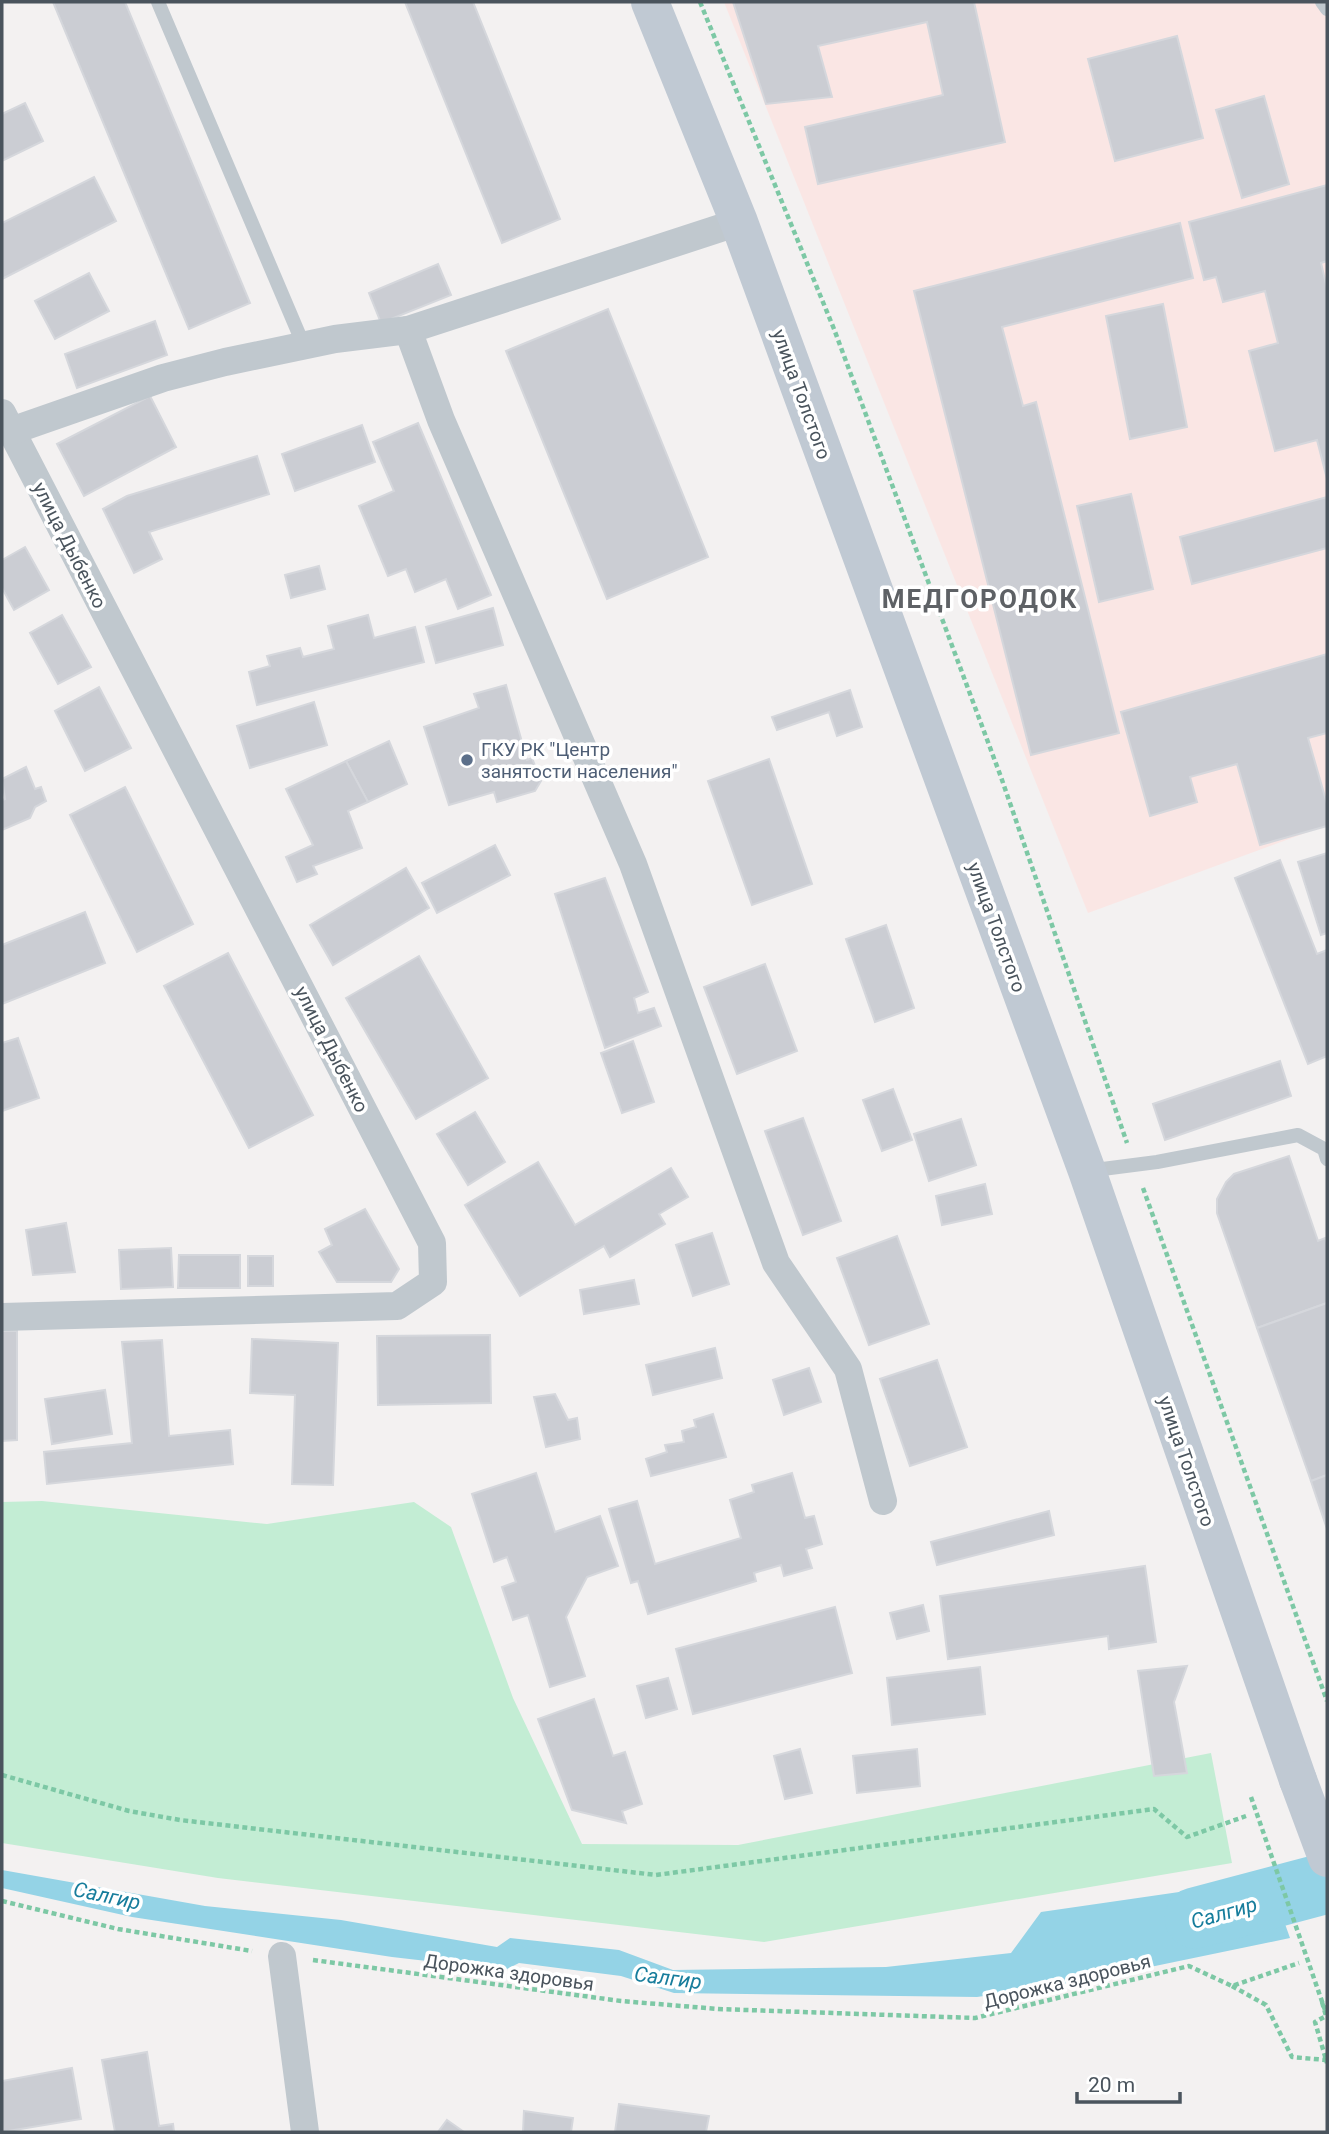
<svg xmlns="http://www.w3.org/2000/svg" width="1329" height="2134" viewBox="0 0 1329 2134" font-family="Roboto,sans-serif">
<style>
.medical{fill:#fae6e4}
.green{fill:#c3edd4}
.water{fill:#94d3e6}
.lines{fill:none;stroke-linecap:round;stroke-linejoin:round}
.river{stroke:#94d3e6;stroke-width:61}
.building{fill:#cbcdd3;stroke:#d5d7dc;stroke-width:2}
.path{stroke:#7dc8a5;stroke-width:4.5;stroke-dasharray:5 3.5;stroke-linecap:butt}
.service{stroke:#c0c8ce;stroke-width:14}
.minor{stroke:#c0c8ce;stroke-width:28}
.secondary{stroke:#c0c9d3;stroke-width:38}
.path-bridge{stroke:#7dc8a5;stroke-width:4.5;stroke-dasharray:5 3.5;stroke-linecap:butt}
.secondary-bridge{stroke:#c0c9d3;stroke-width:38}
.service-dot{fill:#5c6f8a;stroke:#fff;stroke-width:2.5}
.labels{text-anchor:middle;stroke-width:7;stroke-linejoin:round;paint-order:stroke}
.street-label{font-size:19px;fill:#4a545d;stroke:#fff}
.service-label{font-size:19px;fill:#4e5e75;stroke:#fff;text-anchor:start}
.water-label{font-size:21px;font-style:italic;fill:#177d9c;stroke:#fff}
.district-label{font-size:26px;font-weight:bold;letter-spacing:2px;fill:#5e6165;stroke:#fff}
</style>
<rect width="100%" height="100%" fill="#f3f1f1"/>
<polygon class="medical" points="724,2 1327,2 1327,825 1088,913"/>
<polygon class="green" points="42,1501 267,1524 414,1502 451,1527 513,1698 582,1844 738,1845 1211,1753 1232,1863 764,1942 218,1878 2,1843 2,1502"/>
<polygon class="water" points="2,1870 205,1906 341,1920 497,1947 510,1938 619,1950 673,1970 886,1967 1011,1953 1041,1912 1269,1879 1290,1938 1073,1983 977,1997 674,1993 621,1976 519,1963 505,1970 392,1957 132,1917 2,1888"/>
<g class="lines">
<polyline class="river" points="1195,1918 1327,1883"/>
</g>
<g class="building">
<polygon points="53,2 125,2 250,303 189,329"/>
<polygon points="405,2 473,2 560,219 502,243"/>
<polygon points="733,2 974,2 1005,142 818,184 805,127 943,95 927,22 818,46 832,97 766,104"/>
<polygon points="1177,36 1203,138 1115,161 1088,59"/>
<polygon points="1264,96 1289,184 1242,198 1216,110"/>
<polygon points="25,103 43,141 2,161 2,114"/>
<polygon points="94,177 116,221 2,279 2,223"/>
<polygon points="1327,185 1327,261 1321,263 1327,288 1327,479 1317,440 1275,451 1249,351 1278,343 1265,291 1223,302 1216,277 1204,280 1189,222"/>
<polygon points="1180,223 1193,278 1002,327 1023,406 1036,402 1119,733 1031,755 914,291"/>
<polygon points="438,264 451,295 381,323 369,293"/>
<polygon points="89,273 109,311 55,339 35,301"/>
<polygon points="1163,304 1187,427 1130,439 1106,316"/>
<polygon points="608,309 708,557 607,599 506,351"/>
<polygon points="155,321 167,355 77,388 65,354"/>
<polygon points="150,396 176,447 84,496 57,444"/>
<polygon points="418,423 491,595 458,609 446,579 415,592 406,569 388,576 359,506 394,491 373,442"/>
<polygon points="362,425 375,462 295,491 282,454"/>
<polygon points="257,456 269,494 149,532 162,559 134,573 103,509 127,496"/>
<polygon points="1131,494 1153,589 1099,602 1077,506"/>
<polygon points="1327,497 1327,548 1192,584 1180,537"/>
<polygon points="25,547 49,590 14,610 2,588 2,560"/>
<polygon points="319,566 325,589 291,598 285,575"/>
<polygon points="493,608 503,645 436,663 426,627"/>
<polygon points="62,615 91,667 58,684 30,633"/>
<polygon points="368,615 374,638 415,627 424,662 257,705 249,672 270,666 267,656 300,648 303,657 334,649 328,626"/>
<polygon points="1327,654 1327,733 1308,738 1327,804 1327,826 1260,845 1237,764 1190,777 1197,802 1150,816 1121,712"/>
<polygon points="506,685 527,760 532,758 541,781 535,791 497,802 494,792 449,805 424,727 479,708 474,694"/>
<polygon points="99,687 131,748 85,771 55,711"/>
<polygon points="850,690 862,727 837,736 829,712 777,730 772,717"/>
<polygon points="314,702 327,745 250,768 237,726"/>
<polygon points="389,741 407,784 368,802 346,761"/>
<polygon points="769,759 812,884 752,905 708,781"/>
<polygon points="346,761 368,802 348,811 362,848 313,866 317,874 297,882 286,857 313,845 286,789"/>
<polygon points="26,767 35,789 41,787 46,801 35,807 30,818 2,830 2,800 5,799 2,779"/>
<polygon points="125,787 193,924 137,952 70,815"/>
<polygon points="495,845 510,875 437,913 422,883"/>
<polygon points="1327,853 1327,933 1321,935 1298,862"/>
<polygon points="1280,860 1317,954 1327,950 1327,1056 1308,1064 1235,878"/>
<polygon points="406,868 429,908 333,965 310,925"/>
<polygon points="605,878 648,992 634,998 638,1013 654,1008 661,1026 605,1048 555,894"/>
<polygon points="85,912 105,963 2,1004 2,945"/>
<polygon points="886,925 914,1008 875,1022 846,939"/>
<polygon points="228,953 313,1115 249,1148 164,986"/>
<polygon points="419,956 488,1078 416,1119 346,998"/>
<polygon points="765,964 797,1051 737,1074 704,987"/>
<polygon points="18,1038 39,1098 2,1111 2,1043"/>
<polygon points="633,1041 654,1102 622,1113 601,1053"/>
<polygon points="1280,1061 1291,1096 1165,1140 1153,1104"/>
<polygon points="893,1089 912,1140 882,1151 863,1100"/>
<polygon points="475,1112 505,1162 468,1185 437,1134"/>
<polygon points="803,1118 841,1221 803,1235 765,1131"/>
<polygon points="961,1119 976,1165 929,1181 914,1134"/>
<polygon points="1289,1156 1318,1241 1325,1238 1327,1243 1327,1303 1257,1328 1217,1213 1217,1199 1226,1182 1234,1174"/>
<polygon points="538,1162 575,1225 671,1168 688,1197 659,1214 665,1224 610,1257 604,1246 520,1296 465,1205"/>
<polygon points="985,1184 992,1214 942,1225 936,1196"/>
<polygon points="365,1209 399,1269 391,1282 337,1282 319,1252 332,1245 325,1229"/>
<polygon points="66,1223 75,1272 33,1275 26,1230"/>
<polygon points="712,1233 729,1284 693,1296 676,1245"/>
<polygon points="897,1236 929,1324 869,1345 837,1258"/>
<polygon points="171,1248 173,1287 121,1289 119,1250"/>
<polygon points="179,1255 240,1255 240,1288 178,1288"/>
<rect x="248" y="1256" width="25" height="30"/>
<polygon points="634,1280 639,1304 584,1314 580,1290"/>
<polygon points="1327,1303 1327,1475 1311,1481 1257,1328"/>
<polygon points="2,1331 17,1331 17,1440 2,1441"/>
<polygon points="490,1335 491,1403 378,1405 377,1336"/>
<polygon points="252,1339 338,1343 333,1485 292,1484 295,1395 250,1393"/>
<polygon points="162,1340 169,1436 230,1430 233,1464 47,1484 44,1452 132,1443 122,1342"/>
<polygon points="715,1348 722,1378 653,1395 646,1365"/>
<polygon points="937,1360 967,1447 910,1466 880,1379"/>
<polygon points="809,1368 821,1402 784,1415 773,1380"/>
<polygon points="105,1390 112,1434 52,1444 45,1399"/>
<polygon points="555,1394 568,1420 577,1418 580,1439 546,1447 534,1397"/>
<polygon points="713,1414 726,1457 651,1476 646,1459 667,1452 665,1445 684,1442 682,1431 696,1427 694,1420"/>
<polygon points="536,1473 555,1532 600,1516 618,1566 587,1577 566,1617 585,1676 550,1687 528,1615 513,1620 502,1587 516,1582 507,1557 494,1562 472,1494"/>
<polygon points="792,1473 805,1518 814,1516 822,1544 806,1549 812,1568 784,1576 781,1565 754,1573 756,1581 648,1614 638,1581 631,1583 609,1509 637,1501 655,1564 741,1538 730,1500 754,1492 752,1485"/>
<polygon points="1327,1475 1327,1529 1311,1481"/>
<polygon points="1049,1511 1054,1535 937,1565 931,1542"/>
<polygon points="1145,1566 1156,1642 1109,1649 1108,1636 948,1659 940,1596"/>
<polygon points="923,1605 929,1631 897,1639 890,1613"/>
<polygon points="835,1607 852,1673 693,1714 676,1649"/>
<polygon points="1187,1666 1174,1702 1187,1773 1154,1776 1138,1671"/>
<polygon points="980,1667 985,1714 892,1725 887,1678"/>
<polygon points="668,1678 677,1709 646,1718 637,1686"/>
<polygon points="594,1699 613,1756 625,1752 642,1804 622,1811 626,1823 572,1810 538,1719"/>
<polygon points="800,1749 812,1793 785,1799 774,1756"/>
<polygon points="917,1749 920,1786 857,1793 853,1756"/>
<polygon points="147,2052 159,2126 173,2124 174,2132 115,2132 102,2060"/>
<polygon points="72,2068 81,2119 2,2132 2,2081"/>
<polygon points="619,2104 709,2116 706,2132 615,2132"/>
<polygon points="524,2111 573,2118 571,2132 523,2132"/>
<polygon points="447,2120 464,2132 438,2132"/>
</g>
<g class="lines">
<g class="path">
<polyline points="700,2 834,329 1001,777 1127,1143"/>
<polyline points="1143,1188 1327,1701"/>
<polyline points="2,1775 129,1811 180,1820 656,1875 1154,1809 1187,1837 1246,1816"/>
<polyline points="2,1901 118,1929 252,1951"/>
<polyline points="313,1960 621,2001 718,2009 975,2018 1189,1966 1232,1986 1299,1963"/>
<polyline points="1232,1986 1266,2005 1292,2057 1326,2060"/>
<polyline points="1322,2002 1326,2016 1315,2022 1327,2063"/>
</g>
<g class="service">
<polyline points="158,2 304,346"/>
<polyline points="1322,2 1327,9"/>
<polyline points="1087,1171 1157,1162 1298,1135 1324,1149 1327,1159"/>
</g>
<g class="minor">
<polyline points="408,330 441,420 633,864 776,1263 848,1369 883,1501"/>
<polyline points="2,413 432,1243 433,1282 397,1306 2,1317"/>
<polyline points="11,431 163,378 225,362 335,339 408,330 739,222"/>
<polyline points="282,1956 305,2132"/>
</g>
<polyline class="secondary" points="650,2 739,222 1087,1171 1298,1780"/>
<polyline class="path-bridge" points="1251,1797 1325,2010"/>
<polyline class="secondary-bridge" points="1298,1780 1327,1858"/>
</g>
<circle class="service-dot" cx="467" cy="760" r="7"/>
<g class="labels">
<g class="street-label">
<text transform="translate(802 394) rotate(70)" y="7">улица Толстого</text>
<text transform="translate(70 545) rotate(63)" y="7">улица Дыбенко</text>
<text transform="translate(997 927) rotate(70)" y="7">улица Толстого</text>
<text transform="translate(332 1049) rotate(63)" y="7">улица Дыбенко</text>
<text transform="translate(1187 1461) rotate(71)" y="7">улица Толстого</text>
<text transform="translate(509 1972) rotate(8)" y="7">Дорожка здоровья</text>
<text transform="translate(1067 1981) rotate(-14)" y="7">Дорожка здоровья</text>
</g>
<g class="service-label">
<text x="481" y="756">ГКУ РК "Центр<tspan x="481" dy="22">занятости населения"</tspan></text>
</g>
<g class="water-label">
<text transform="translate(107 1896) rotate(12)" y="7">Салгир</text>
<text transform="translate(1224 1913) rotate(-16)" y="7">Салгир</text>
<text transform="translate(668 1978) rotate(7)" y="7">Салгир</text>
</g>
<g class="district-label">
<text x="980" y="608">МЕДГОРОДОК</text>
</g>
</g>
<rect width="1329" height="2134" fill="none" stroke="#4a545d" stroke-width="7"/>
<path d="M1077 2092v10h103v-10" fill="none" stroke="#4a545d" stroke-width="3.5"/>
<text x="1088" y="2092" font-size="21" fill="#4a545d" stroke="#ffffff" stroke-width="5" paint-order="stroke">20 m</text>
</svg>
